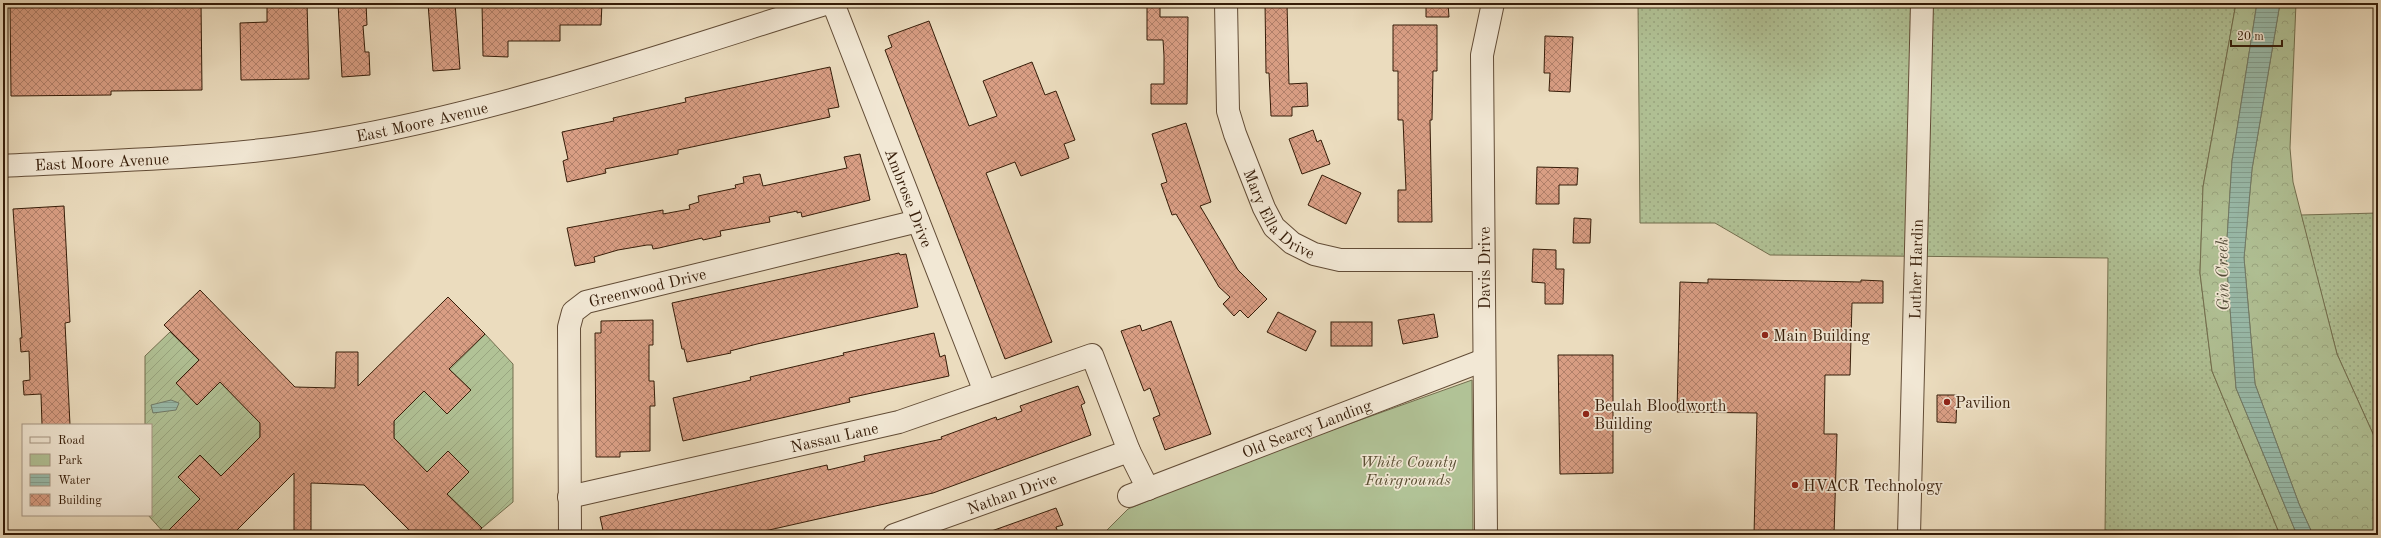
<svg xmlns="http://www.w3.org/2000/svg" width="2381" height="538" viewBox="0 0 2381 538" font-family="'Old Standard TT',serif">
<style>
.grass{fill:url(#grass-dots);stroke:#736f4f}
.forest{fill:url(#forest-crowns);stroke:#736f4f}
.park{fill:#b1c296;stroke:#736f4f}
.garden{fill:url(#garden-furrows);stroke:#736f4f}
.water{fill:url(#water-rules);stroke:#717c6a}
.building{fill:url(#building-cross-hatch);stroke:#351c08}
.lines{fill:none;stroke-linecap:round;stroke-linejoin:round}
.minor-casing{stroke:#624c36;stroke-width:24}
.minor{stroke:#f2e8d5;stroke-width:22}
.poi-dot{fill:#8f2418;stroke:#f2e8d5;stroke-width:1.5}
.labels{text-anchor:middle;stroke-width:3.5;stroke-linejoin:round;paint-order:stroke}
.street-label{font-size:16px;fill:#351c08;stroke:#f2e8d5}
.poi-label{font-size:16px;fill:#351c08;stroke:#f2e8d5;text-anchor:start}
.park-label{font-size:16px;font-style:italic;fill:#5a4e33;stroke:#f2e8d5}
.water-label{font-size:17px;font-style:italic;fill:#534c39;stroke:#f2e8d5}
</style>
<defs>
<pattern id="grass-dots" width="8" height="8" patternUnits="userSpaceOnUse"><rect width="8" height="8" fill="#b1c296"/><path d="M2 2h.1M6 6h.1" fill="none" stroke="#99a680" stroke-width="1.8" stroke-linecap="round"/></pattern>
<pattern id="forest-crowns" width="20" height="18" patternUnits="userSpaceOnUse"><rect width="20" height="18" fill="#b1c296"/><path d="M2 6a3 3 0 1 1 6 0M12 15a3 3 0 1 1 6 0" fill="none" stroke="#99a680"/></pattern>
<pattern id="garden-furrows" width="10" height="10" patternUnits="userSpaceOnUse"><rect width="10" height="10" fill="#b1c296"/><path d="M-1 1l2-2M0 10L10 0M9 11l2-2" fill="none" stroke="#99a680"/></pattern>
<pattern id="water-rules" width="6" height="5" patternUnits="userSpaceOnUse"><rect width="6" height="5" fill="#99bcac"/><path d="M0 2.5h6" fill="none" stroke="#84a192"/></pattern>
<pattern id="building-cross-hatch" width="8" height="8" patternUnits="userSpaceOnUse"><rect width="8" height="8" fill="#d99e84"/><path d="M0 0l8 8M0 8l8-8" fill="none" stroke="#b1806a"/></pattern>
</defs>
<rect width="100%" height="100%" fill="#ebdcbe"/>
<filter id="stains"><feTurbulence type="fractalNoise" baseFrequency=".005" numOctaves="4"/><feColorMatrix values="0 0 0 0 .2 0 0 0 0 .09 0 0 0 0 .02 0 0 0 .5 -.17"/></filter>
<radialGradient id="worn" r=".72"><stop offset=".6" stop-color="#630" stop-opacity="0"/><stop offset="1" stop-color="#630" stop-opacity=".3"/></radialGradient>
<g class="grass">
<polygon points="1638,3 2236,3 2203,187 2200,273 2212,371 2280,535 2105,535 2108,258 1770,255 1715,223 1640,223"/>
<polygon points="2378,213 2378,445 2337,354 2301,215"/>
</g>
<g class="forest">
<polygon points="2236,3 2257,3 2232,161 2226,255 2236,388 2297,535 2280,535 2212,371 2200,273 2203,187"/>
<polygon points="2280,3 2296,3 2290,148 2293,182 2337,354 2378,445 2378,535 2313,535 2299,504 2255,384 2244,258 2252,169"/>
</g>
<polygon class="park" points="1472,380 1473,535 1102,535 1128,509 1234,465"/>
<g class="garden">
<polygon points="170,332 199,360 176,383 197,404 220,382 260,423 260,437 221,476 200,455 178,477 200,499 165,534 148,515 151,515 151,425 145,425 145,356"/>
<polygon points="485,334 513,364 513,502 482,528 447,494 469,472 448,451 427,472 394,438 394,421 424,391 471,390 449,369"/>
</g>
<g class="water">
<polygon points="2257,3 2280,3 2252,169 2244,258 2255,384 2299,504 2313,535 2297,535 2236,388 2226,255 2232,161"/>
<polygon points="171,400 179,403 176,410 153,413 151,405"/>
</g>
<g class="building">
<polygon points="10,3 201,3 202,90 111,91 111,95 11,96"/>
<polygon points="267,3 307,3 309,79 241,80 240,23 267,22"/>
<polygon points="338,3 366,3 367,25 363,26 365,52 369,52 370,75 342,77"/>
<polygon points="428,3 455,3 460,69 433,71"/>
<polygon points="482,3 602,3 601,25 560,25 560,41 508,41 508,57 483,56"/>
<polygon points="1147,3 1160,3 1160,17 1188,17 1187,104 1151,104 1151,84 1164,84 1164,56 1163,40 1147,40"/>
<polygon points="1265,3 1287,3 1289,84 1307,83 1308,106 1292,107 1292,116 1271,116 1269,73 1266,73"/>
<polygon points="1426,3 1448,3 1449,17 1426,17"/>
<polygon points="929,21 969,126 997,116 983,81 1032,62 1045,95 1056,91 1075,140 1064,144 1069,158 1021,176 1015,162 986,173 1052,342 1005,359 885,50 892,47 888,36"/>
<polygon points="1393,25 1437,25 1437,71 1433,71 1432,120 1430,120 1432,222 1398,222 1398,190 1406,190 1403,120 1398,120 1398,71 1393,71"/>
<polygon points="1545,36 1573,37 1570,92 1549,91 1550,73 1544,73"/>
<polygon points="830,67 839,107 828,109 830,117 678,150 678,154 605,169 606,173 567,182 563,161 568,159 562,132 614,121 613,118 686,102 685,98"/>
<polygon points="1186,123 1211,202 1200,206 1238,270 1267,299 1248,318 1240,310 1234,316 1223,304 1230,297 1219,287 1176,214 1172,215 1161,184 1167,182 1152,134"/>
<polygon points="1313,130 1317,142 1321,140 1330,164 1302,174 1289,139"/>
<polygon points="860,154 870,200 802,217 801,212 797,213 797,211 769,217 770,222 720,231 721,236 703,240 702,238 659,248 653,249 652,245 647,245 618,250 594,257 595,262 575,266 567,228 663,210 663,214 690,209 689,205 699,202 698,196 736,188 735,185 744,183 743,177 760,174 763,186 847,168 844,157"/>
<polygon points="1537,167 1578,168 1577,185 1559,185 1559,204 1536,204"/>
<polygon points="1322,175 1361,193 1346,224 1308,205"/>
<polygon points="64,206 70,322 65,323 70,425 42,425 41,394 24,395 23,381 30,380 29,351 21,352 20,338 22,338 13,209"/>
<polygon points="1574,218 1591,219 1590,243 1573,243"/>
<polygon points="1533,249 1556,250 1556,269 1564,269 1563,304 1545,304 1545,283 1532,282"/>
<polygon points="899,253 900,255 906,254 918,307 757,344 730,351 731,353 687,362 684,349 682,349 672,303"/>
<polygon points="1708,279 1861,282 1861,280 1883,281 1883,303 1852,303 1850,375 1825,375 1824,434 1837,434 1834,535 1754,535 1757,413 1677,412 1680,282 1708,283"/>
<polygon points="200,290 295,387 335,388 336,352 358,352 358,386 448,297 485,334 449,369 471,390 447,414 424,391 394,421 394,438 427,472 448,451 469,472 447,494 482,528 475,535 414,535 364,485 311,483 311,535 294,535 294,473 232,535 164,535 200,499 178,477 200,455 221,476 260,437 260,423 220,382 197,405 176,383 199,360 164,325"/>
<polygon points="1278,312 1316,331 1306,351 1267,332"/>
<polygon points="1434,314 1438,337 1403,344 1398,320"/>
<polygon points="653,320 653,345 649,345 649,381 654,381 655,406 650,406 650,451 620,452 620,457 596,457 595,333 601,333 601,321"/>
<polygon points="1171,321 1211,434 1165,450 1153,418 1160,415 1150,388 1144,391 1121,331 1140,325 1142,331"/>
<rect x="1331" y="322" width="41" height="24"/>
<polygon points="934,333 940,357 945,355 949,376 849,398 850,402 683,441 673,398 751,380 750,377 844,355 843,353"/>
<polygon points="1558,355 1613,355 1613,473 1560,474"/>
<polygon points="1078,386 1085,403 1081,405 1091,435 933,493 747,535 604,535 600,517 827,465 828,470 853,464 865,461 864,456 942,439 941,437 996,417 997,420 1022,411 1020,406"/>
<polygon points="1937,395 1957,395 1956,423 1937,422"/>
<polygon points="1056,508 1063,525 1056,527 1059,535 987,535 986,533"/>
</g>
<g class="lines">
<defs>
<g id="minor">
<path id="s1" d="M 833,3 L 985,392"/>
<path id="s2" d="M 1226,3 L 1228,111 L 1235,134 L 1264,208 L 1274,227 L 1292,243 L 1314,254 L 1340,260 L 1483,260"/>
<path id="s3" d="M 3,166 C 113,160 225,159 333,140 C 502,111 665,54 828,3"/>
<path id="s4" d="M 1129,496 L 1484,360"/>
<path id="s5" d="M 569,497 L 899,422 L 1092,355 L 1129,451 L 1148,489"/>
<path id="s6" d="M 570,535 L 569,327 L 573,312 L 586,302 L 918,221"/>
<path id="s7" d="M 894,535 L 1129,451"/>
<polyline points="1486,535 1482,55 1493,3"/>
<path id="s8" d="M 1909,535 L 1922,3"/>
</g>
</defs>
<use href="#minor" class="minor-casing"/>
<use href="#minor" class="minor"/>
</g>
<g class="poi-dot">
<circle cx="1765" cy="335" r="4"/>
<circle cx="1947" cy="402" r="4"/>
<circle cx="1586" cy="414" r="4"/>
<circle cx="1795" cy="485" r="4"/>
</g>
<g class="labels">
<g class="street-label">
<text dy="6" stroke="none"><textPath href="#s3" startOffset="422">East Moore Avenue</textPath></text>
<text dy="6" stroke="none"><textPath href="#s3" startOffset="99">East Moore Avenue</textPath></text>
<text dy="6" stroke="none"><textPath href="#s1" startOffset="209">Ambrose Drive</textPath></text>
<text dy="6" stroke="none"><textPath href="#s2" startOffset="226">Mary Ella Drive</textPath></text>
<text transform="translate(1484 268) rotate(-90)" y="6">Davis Drive</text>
<text dy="6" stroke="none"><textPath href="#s8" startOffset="266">Luther Hardin</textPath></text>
<text dy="6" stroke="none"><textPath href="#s6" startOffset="303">Greenwood Drive</textPath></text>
<text dy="6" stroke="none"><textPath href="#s4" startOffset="190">Old Searcy Landing</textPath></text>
<text dy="6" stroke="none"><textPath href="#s5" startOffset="272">Nassau Lane</textPath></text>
<text dy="6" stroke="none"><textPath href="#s7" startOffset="125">Nathan Drive</textPath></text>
</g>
<g class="poi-label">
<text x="1773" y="341">Main Building</text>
<text x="1955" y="408">Pavilion</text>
<text x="1594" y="411">Beulah Bloodworth<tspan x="1594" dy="18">Building</tspan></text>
<text x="1803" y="491">HVACR Technology</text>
</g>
<g class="park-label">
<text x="1408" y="467">White County<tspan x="1408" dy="18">Fairgrounds</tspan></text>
</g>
<g class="water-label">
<text transform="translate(2222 274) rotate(-91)" y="6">Gin Creek</text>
</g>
</g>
<rect width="2381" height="538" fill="none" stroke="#ebdcbe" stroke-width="16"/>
<rect x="4" y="4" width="2373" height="530" fill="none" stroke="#351c08" stroke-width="2"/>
<rect x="8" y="8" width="2365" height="522" fill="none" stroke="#351c08"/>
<rect x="22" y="424" width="130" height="92" fill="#f2e8d5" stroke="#a69683"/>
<rect x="30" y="437" width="20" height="6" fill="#f2e8d5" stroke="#a69683"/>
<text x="58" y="444" font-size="12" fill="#351c08">Road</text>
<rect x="30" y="454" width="20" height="12" fill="#b1c296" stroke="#a69683"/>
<text x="58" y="464" font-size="12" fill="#351c08">Park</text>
<rect x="30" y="474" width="20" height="12" fill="url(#water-rules)" stroke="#a69683"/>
<text x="58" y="484" font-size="12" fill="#351c08">Water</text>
<rect x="30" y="494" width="20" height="12" fill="url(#building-cross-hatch)" stroke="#a69683"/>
<text x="58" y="504" font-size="12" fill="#351c08">Building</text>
<path d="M2231 40v6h51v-6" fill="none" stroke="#351c08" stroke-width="2"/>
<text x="2237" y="40" font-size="12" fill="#351c08" stroke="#f2e8d5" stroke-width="3" paint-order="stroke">20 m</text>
<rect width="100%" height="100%" filter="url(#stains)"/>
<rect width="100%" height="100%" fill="url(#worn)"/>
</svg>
